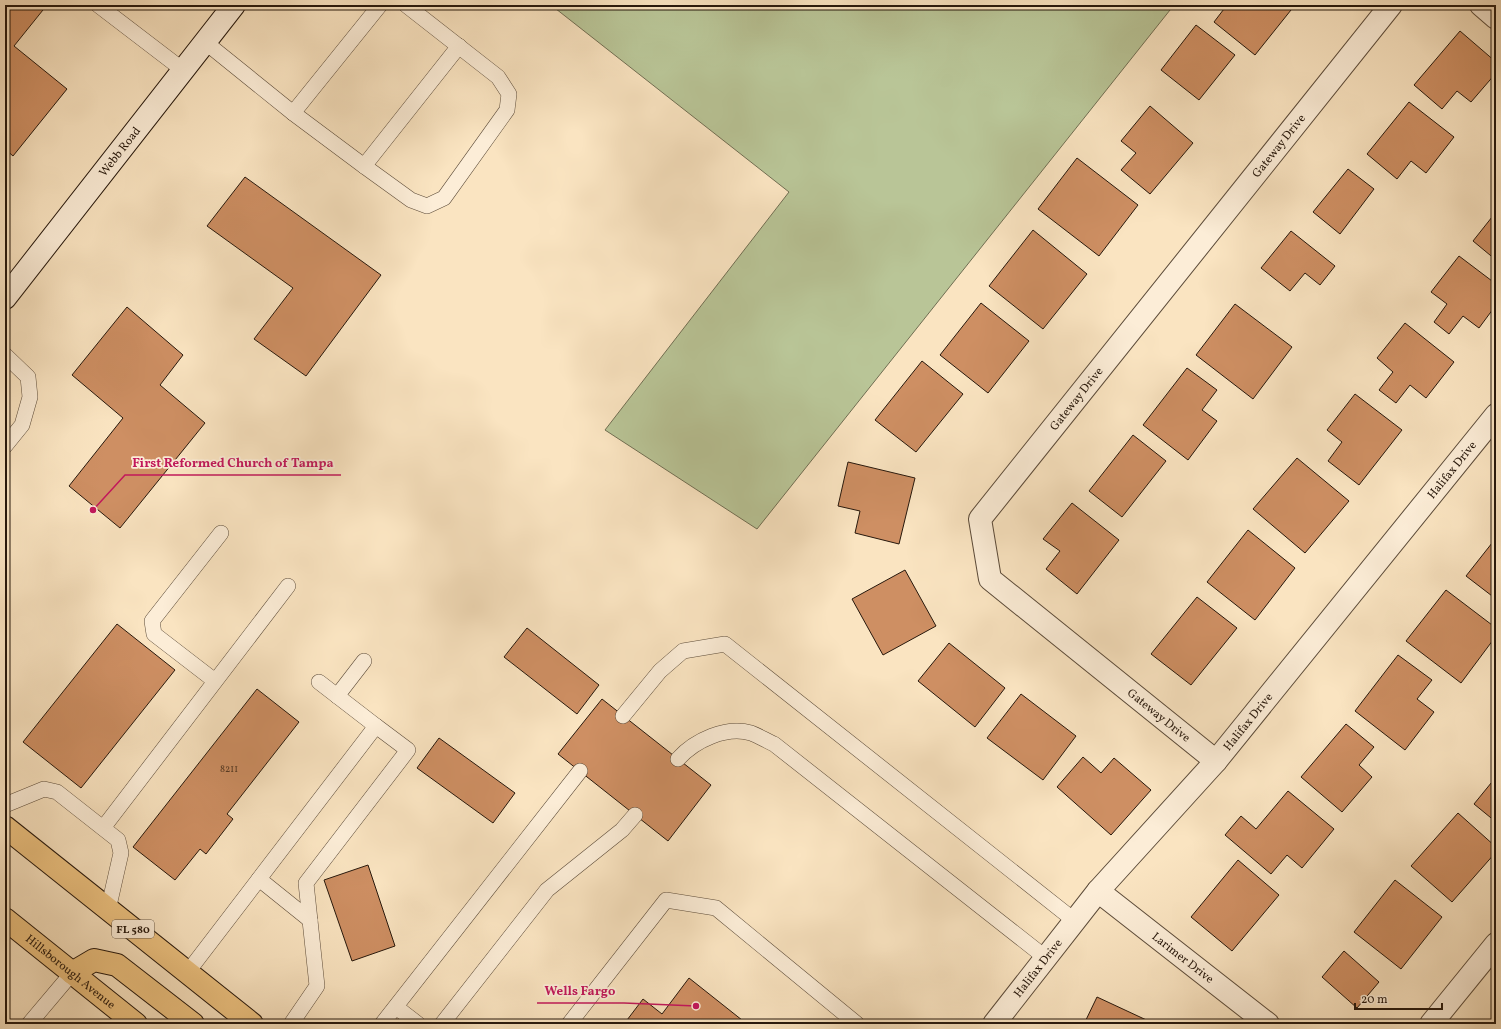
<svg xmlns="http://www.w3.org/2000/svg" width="1501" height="1029" viewBox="0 0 1501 1029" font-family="Vollkorn,serif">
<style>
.green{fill:#b9c597;stroke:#706e52}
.building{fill:#ce8f63;stroke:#27180c}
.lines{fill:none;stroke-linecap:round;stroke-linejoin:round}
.lane-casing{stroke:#5c4b39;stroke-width:16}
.street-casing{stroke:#5c4b39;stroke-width:24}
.secondary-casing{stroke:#27180c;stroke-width:24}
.primary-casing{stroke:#27180c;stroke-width:24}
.lane{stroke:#fcedd7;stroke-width:15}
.street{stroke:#fcedd7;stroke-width:22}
.secondary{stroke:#fcedd7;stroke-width:22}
.primary{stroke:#edc280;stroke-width:22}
.labels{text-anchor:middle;stroke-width:3.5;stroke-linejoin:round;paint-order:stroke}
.number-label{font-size:10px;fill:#513622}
.shield{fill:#fcedd7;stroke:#675849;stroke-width:1}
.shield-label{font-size:11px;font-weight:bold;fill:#27180c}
.street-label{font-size:12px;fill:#27180c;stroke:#fcedd7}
.leader{fill:none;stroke:#c2185b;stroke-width:1.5}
.callout-dot{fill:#c2185b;stroke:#fcedd7;stroke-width:1.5}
.callout-label{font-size:13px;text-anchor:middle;font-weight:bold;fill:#c2185b;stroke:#fcedd7;stroke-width:3.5;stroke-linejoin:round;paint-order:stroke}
</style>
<rect width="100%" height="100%" fill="#fae4c1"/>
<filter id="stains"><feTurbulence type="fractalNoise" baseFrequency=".005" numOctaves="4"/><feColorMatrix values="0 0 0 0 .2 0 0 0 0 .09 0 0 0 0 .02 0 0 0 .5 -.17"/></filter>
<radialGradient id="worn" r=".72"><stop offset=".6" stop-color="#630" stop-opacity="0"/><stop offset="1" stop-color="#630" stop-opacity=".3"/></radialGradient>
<polygon class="green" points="551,5 1174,5 757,529 605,430 789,192"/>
<g class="building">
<polygon points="5,5 47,5 14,46 67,89 13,156 5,149"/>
<polygon points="1227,5 1295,5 1255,55 1214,22"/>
<polygon points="1196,25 1235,55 1199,100 1161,70"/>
<polygon points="1460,31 1496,62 1496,73 1471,102 1457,91 1442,109 1414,85"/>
<polygon points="1409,102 1454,137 1426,173 1411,161 1397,179 1367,154"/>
<polygon points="1150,106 1193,143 1150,194 1121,170 1136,153 1121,141"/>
<polygon points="1077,158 1138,205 1099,256 1038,209"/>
<polygon points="1348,169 1374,189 1340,234 1313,212"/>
<polygon points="245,177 381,275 306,376 254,339 293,288 207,226"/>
<polygon points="1496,212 1496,260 1473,241"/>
<polygon points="1033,230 1087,274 1043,329 989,286"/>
<polygon points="1291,231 1335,266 1320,285 1305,273 1290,291 1261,268"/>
<polygon points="1459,256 1496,284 1496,305 1479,328 1463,316 1449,334 1434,322 1447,304 1431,292"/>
<polygon points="981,303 1029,341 988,393 940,355"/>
<polygon points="1235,304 1292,347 1253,399 1196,355"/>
<polygon points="127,307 183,355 160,385 205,423 120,528 69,486 123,418 72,375"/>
<polygon points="1405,323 1454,362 1426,398 1410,385 1396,403 1379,390 1393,372 1377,358"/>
<polygon points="922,361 963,394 916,452 875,420"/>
<polygon points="1187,368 1217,390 1202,410 1217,421 1188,460 1143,425"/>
<polygon points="1355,394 1402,430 1359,485 1328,461 1342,442 1327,430"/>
<polygon points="1133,435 1166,461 1122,517 1089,491"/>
<polygon points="1297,458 1349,501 1305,553 1253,509"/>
<polygon points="848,462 915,478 899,544 855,533 860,511 838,506"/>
<polygon points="1072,503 1119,540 1077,594 1046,569 1060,551 1043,539"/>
<polygon points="1248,530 1295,568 1255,620 1207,582"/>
<polygon points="1496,538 1496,599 1466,576"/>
<polygon points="905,570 936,626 883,655 852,599"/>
<polygon points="1446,590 1496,628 1496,636 1461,683 1406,641"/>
<polygon points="1197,597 1237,628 1191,685 1151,654"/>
<polygon points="117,624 175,670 81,788 23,742"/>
<polygon points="527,628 599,685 577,714 504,657"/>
<polygon points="949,643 1005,688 975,727 918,681"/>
<polygon points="1398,655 1432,680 1417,699 1434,712 1405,750 1355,711"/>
<polygon points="257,689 299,722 227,814 233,819 206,854 200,849 175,880 133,847"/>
<polygon points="1021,694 1076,736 1043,780 987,738"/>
<polygon points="602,699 711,785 668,841 558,754"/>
<polygon points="1346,724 1374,747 1359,765 1372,777 1342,812 1301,777"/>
<polygon points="439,738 515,793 493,823 417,768"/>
<polygon points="1083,757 1101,773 1114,758 1151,790 1111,835 1057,787"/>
<polygon points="1496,777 1496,822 1474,804"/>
<polygon points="1288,791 1334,829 1302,868 1287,855 1271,874 1225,835 1241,816 1256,829"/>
<polygon points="1458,813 1496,847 1496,852 1452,902 1411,866"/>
<polygon points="1238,860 1279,895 1232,951 1191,917"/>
<polygon points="368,865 395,946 352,961 324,880"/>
<polygon points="1395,880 1442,917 1401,969 1354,932"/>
<polygon points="1344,951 1379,982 1357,1008 1322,977"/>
<polygon points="689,978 747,1024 624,1024 643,999 662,1014"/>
<polygon points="1097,997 1155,1024 1084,1024"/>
</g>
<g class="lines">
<defs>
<g id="lane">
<polyline points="98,5 183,70"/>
<polyline points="205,42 293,113 364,166 411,200 427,206 444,198 507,110 509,94 498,77 406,5"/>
<polyline points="293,113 380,5"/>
<polyline points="364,166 459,46"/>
<polyline points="5,355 28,377 30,397 22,425 5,446"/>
<polyline points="215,681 154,634 152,621 221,533"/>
<polyline points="337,696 364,661"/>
<polyline points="623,716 660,671 683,651 725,644 1075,921"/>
<path d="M 678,759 C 695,740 726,726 751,733 C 759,736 767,741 774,744 L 1046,958"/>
<polyline points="5,805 44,789 57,792 118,840 121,853 108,910"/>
<polyline points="103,828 288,586"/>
<polyline points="259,879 310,920"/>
<polyline points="187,973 376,726 319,682"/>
<polyline points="396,1007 418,1024"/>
<polyline points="29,1024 72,973"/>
<polyline points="291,1024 317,986 306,883 408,750 376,726"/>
<polyline points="382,1024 580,771"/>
<polyline points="442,1024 547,890 622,830 635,815"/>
<polyline points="569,1024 666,900 716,908 857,1024"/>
</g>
<g id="street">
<polyline points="1481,5 1496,18"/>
<path id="s1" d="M 1216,761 L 990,579 L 980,519 L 1391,5"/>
<path id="s2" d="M 1098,891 L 1268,1024"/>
<path id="s3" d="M 994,1024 L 1098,891 L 1216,761 L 1496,415"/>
<polyline points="1431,1024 1496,944"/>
</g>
<g id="secondary">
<path id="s4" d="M 5,298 L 234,5"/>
</g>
<g id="primary">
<polyline points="5,827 252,1024"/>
<path id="s5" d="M 5,919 L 136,1024"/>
<polyline points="72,973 94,960 117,965 193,1024"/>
</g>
</defs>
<use href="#lane" class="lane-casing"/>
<use href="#street" class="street-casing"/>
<use href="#secondary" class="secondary-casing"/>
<use href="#primary" class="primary-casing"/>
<use href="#lane" class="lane"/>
<use href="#street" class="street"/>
<use href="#secondary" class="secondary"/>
<use href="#primary" class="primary"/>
</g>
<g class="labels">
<g class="number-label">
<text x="229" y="772">8211</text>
</g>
<rect class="shield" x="112" y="920" width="42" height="18" rx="3"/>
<g class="shield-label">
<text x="133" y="933">FL 580</text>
</g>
<g class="street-label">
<text dy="4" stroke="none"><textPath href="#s1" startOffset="829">Gateway Drive</textPath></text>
<text dy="4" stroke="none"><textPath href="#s4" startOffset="186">Webb Road</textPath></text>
<text dy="4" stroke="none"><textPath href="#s1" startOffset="505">Gateway Drive</textPath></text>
<text dy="4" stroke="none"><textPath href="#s3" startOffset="719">Halifax Drive</textPath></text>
<text transform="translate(1159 715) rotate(39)" y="4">Gateway Drive</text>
<text dy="4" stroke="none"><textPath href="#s3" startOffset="395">Halifax Drive</textPath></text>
<text dy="4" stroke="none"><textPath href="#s2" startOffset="108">Larimer Drive</textPath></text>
<text dy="4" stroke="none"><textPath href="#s3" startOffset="71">Halifax Drive</textPath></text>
<text dy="4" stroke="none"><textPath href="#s5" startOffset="84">Hillsborough Avenue</textPath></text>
</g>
</g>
<path class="leader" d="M93 510L125 475H341M696 1006L624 1003H537"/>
<g class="callout-dot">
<circle cx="93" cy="510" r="4"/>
<circle cx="696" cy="1006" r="4"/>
</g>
<g class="callout-label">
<text x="233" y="467">First Reformed Church of Tampa</text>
<text x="580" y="995">Wells Fargo</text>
</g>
<rect width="1501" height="1029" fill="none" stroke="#fae4c1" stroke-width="20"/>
<rect x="6" y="6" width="1489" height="1017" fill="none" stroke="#27180c" stroke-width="2"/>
<rect x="10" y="10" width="1481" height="1009" fill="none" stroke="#27180c"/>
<path d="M1355 1003v6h87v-6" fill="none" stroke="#27180c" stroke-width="2"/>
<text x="1361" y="1003" font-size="12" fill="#27180c" stroke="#fcedd7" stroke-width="3" paint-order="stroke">20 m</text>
<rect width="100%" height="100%" filter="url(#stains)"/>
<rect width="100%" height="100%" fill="url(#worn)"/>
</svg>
